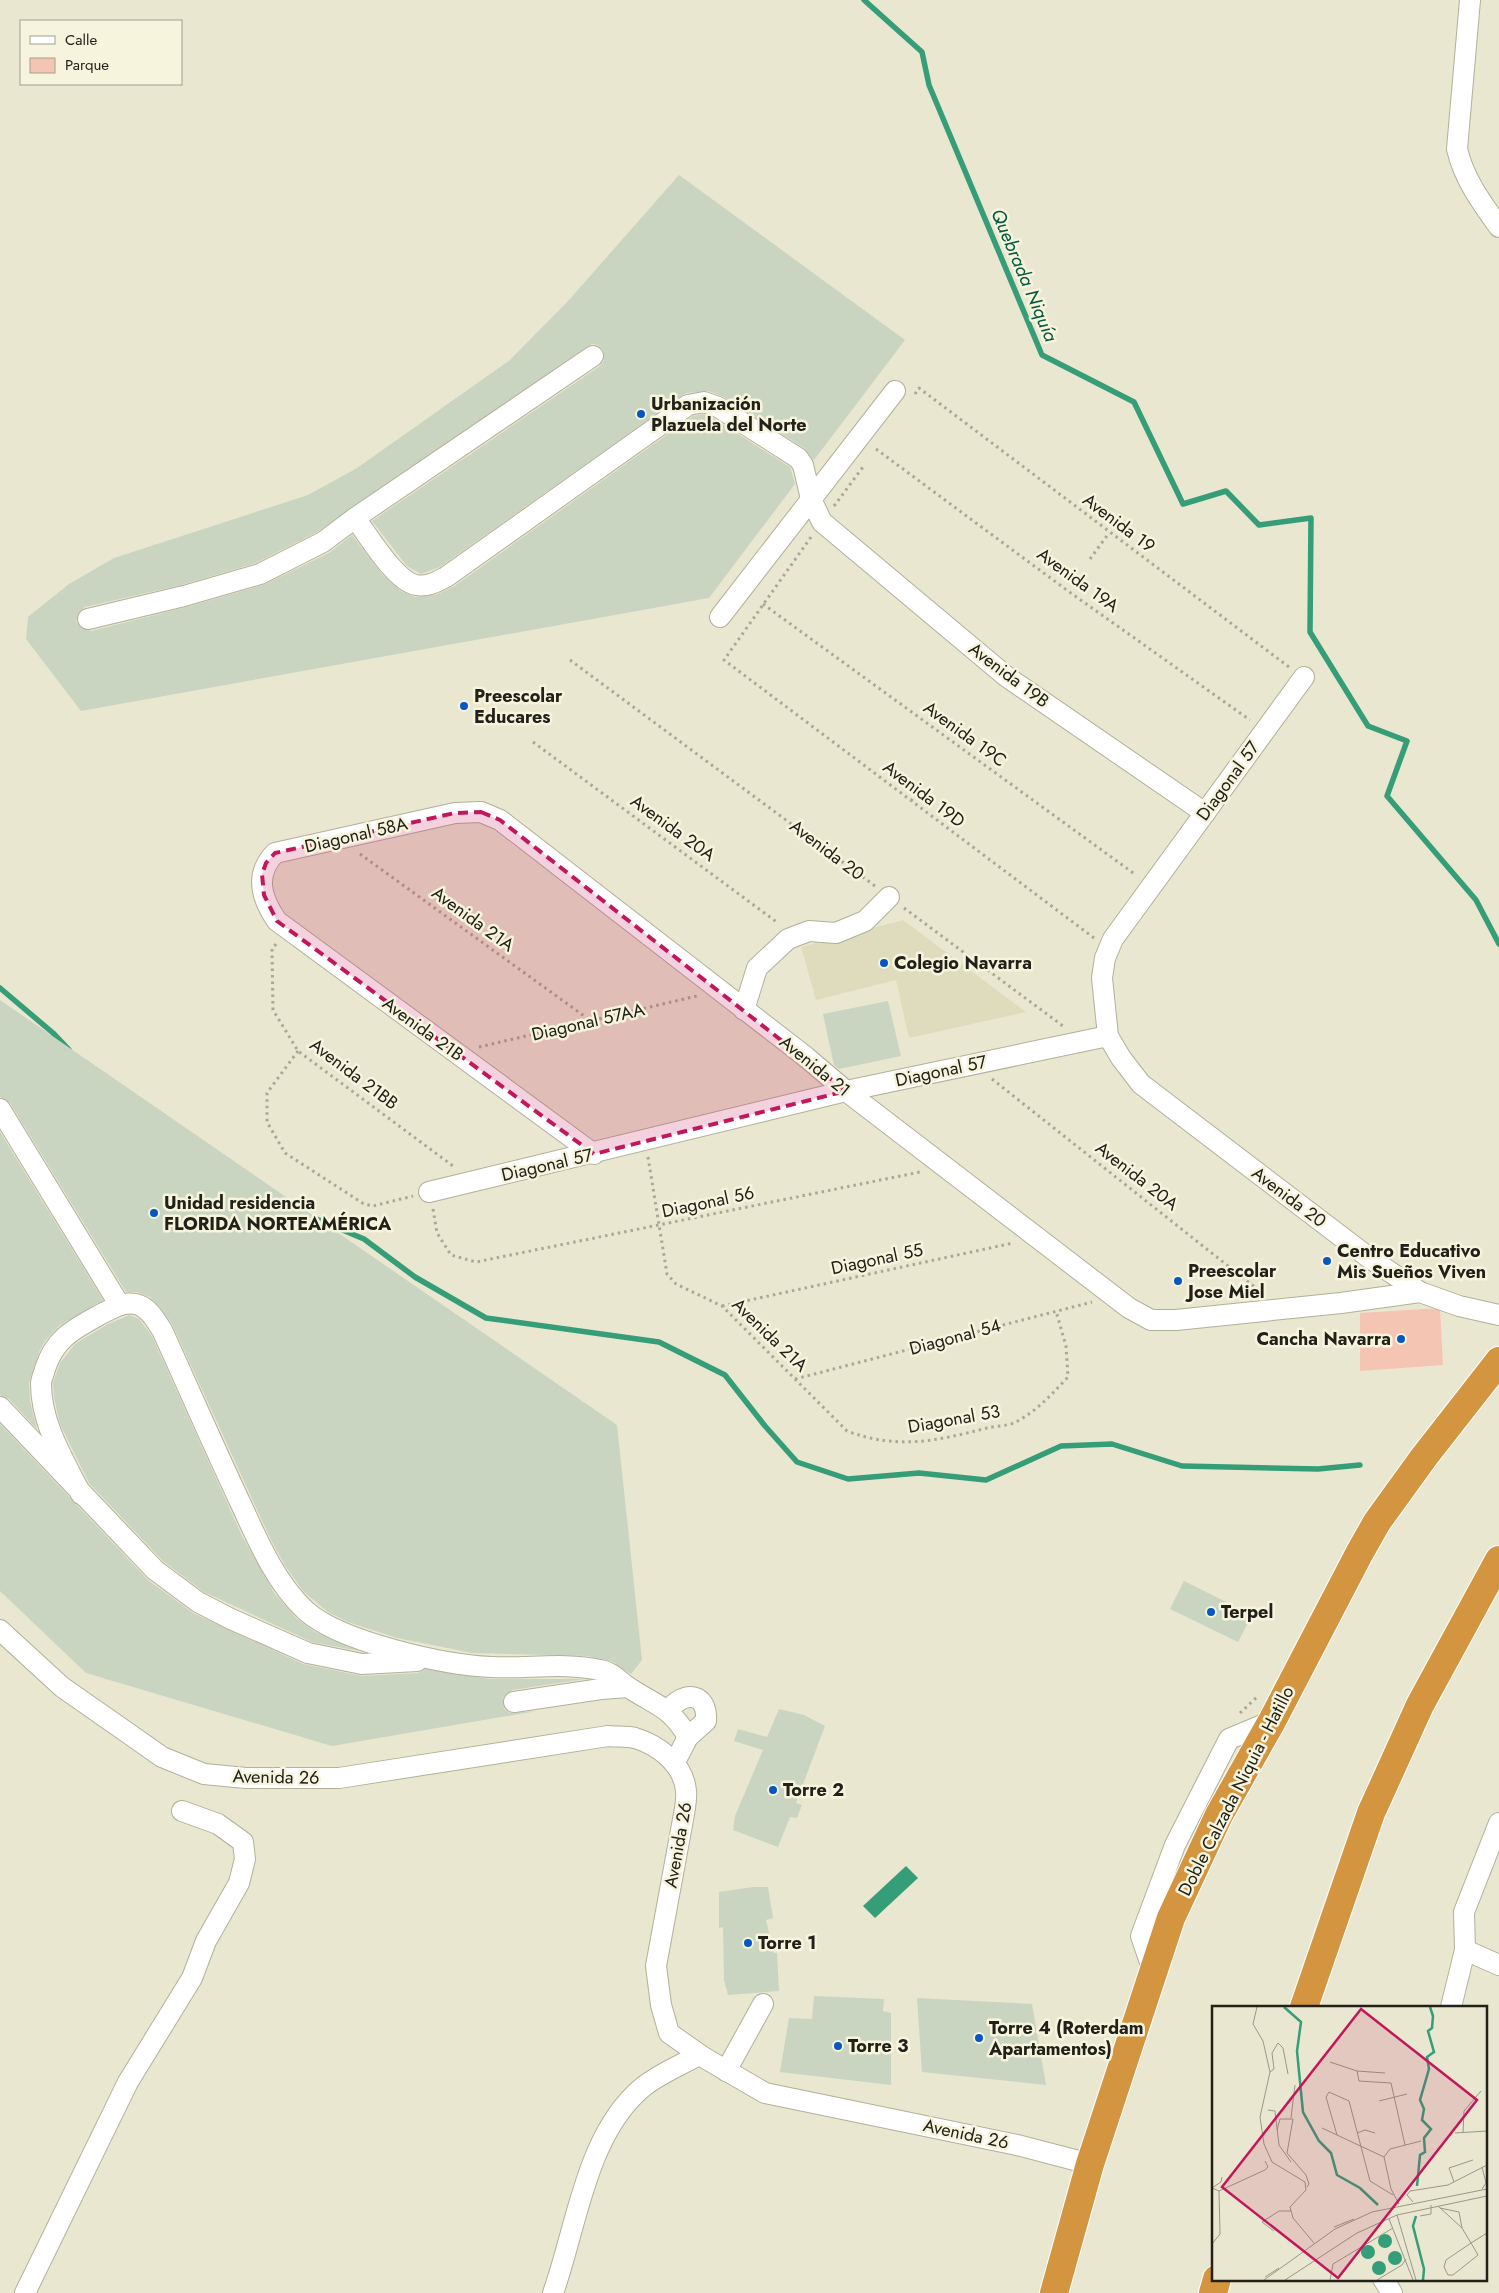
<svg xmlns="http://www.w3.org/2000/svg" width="1499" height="2293" viewBox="0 0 1499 2293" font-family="Jost,sans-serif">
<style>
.built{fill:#dfdcbe}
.green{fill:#f5c5b4}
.water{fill:#359d77}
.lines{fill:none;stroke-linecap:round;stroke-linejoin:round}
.stream{stroke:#359d77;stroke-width:5.5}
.building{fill:#c9d5c1}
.minor-casing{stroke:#b2b09a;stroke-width:22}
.highway-casing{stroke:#fff;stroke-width:30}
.path{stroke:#a9a795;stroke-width:3;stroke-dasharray:2.5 4;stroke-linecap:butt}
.minor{stroke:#fff;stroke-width:20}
.highway{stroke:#d49541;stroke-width:28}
.marked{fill:#c2185b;fill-opacity:0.2;stroke:#c2185b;stroke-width:4;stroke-dasharray:10 6;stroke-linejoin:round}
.poi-dot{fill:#0857c1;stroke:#f6f4dd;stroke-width:2}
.labels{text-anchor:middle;stroke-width:5;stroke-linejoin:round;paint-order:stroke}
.poi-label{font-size:18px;font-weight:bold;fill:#222119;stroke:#f6f4dd;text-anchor:start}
.street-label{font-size:18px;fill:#222119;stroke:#f6f4dd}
.water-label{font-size:19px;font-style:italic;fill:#04593f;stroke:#f6f4dd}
.inset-river{fill:none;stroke:#359d77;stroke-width:2.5}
.inset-road{fill:none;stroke:#999887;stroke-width:1}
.view{fill:#c2185b;fill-opacity:0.15;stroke:#c2185b;stroke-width:2.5}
.inset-edge{fill:none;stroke:#222119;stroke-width:2.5}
</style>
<rect width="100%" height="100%" fill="#e9e7d0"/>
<polygon class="built" points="903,920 1026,1012 909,1038 896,980 816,1000 801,947"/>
<polygon class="green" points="1440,1308 1443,1365 1360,1371 1360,1313"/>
<polygon class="water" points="906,1866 918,1878 875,1918 863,1906"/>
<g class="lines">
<g class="stream">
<polyline points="864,0 922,52 929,85 1042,355 1134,402 1183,504 1226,491 1259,525 1311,518 1310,632 1368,726 1407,741 1387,796 1476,900 1499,944"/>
<polyline points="0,988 53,1033 69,1050"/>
<polyline points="314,1218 364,1239 415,1277 486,1318 659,1342 725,1375 765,1426 797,1462 848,1479 919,1473 986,1480 1061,1446 1112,1444 1182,1466 1318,1469 1360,1465"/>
</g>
</g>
<g class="building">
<polygon points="679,175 905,340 814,460 804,448 724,397 708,391 686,393 440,567 421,574 407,566 372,521 600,366 604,361 603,350 598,345 592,344 317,532 256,563 181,585 85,607 80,611 76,621 80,627 91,631 187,607 263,585 329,553 352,535 382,574 401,591 415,597 435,595 453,587 693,416 703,414 713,418 790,467 795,484 709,598 81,711 26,639 28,617 69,584 114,558 308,495 357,468 510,360 569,300"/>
<polygon points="0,1000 617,1425 642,1660 631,1674 613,1662 588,1656 472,1653 397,1638 348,1622 328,1612 304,1592 286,1567 271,1540 172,1324 161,1308 150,1297 137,1292 126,1292 10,1103 0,1097"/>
<polygon points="888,1001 901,1056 839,1069 834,1065 823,1014"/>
<polygon points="0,1132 103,1300 60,1325 45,1341 39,1352 29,1383 30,1401 37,1429 9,1399 0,1395"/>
<polygon points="130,1315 139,1319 152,1336 242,1536 275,1594 297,1619 315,1632 359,1651 312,1642 204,1592 163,1561 89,1483 60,1424 54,1397 53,1383 60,1363 75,1344 108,1324"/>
<polygon points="0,1424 148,1580 193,1613 303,1664 362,1676 418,1673 425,1669 490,1679 585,1679 512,1690 503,1698 504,1709 510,1713 537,1711 332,1746 86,1673 0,1591"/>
<polygon points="1184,1581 1252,1615 1238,1642 1170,1609"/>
<polygon points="779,1709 804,1715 825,1726 796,1803 802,1805 797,1818 790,1817 778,1847 733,1830 735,1816 763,1750 734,1741 738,1729 767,1737"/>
<polygon points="753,1887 768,1887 773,1918 766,1920 774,1953 777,1953 779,1991 728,1995 724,1980 723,1927 719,1928 719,1892"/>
<polygon points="814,1996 884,1999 883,2011 891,2013 891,2085 780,2072 789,2018 812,2019"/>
<polygon points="917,1998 1032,2004 1046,2085 922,2072"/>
</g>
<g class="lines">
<defs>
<g id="minor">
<path d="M 1470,0 L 1457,149 C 1464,179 1481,202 1499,227"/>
<polyline points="355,518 593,356"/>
<polyline points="720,617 895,391"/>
<path d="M 88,619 L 184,596 L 260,574 L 323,542 L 355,518 C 368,535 395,581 416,585 C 428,587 436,582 446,577 L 688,405 L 704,402 L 718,407 L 798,458 L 803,465 L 811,499 L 822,522 L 1007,677 L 1205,813"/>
<polyline points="1304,677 1113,939 1105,958 1102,978 1108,1036 1121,1058 1141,1084 1368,1257 1420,1292 1459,1306 1499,1315"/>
<polyline points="744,1010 757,968 788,939 809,931 836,933 865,921 889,897"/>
<polyline points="0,1109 119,1304"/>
<path d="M 594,1154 L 277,921 C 261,898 254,875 275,853 L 455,813 L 481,812 L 500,820 L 806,1057 L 846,1091 L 1129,1308 L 1151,1320 L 1176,1320 L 1341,1303 L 1420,1292"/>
<polyline points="429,1192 846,1091 1108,1036"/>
<polyline points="0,1407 155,1570 198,1602 231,1619 308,1653 362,1664 417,1661"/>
<path d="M 81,1494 C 64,1460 41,1424 41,1384 C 41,1379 44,1374 45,1369 C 55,1337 76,1328 103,1313 C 114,1308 126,1300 139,1305 C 150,1309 156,1321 162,1330 C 188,1387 213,1445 240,1502 C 257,1539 275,1582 306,1611 C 341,1642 444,1665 491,1667 C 527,1669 564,1662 600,1670 C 613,1672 619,1681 628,1687 C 656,1706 669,1705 688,1737 L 675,1762"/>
<path d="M 0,1630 L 62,1687 L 125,1731 L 162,1757 L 204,1774 L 246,1778 L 339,1778 L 608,1736 C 617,1737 627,1736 635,1738 C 659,1745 684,1765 686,1791 C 687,1799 685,1807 684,1814 L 656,1966 L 661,2005 L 669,2033 L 703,2057 L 765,2093 L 1017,2145 L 1090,2164"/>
<polyline points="514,1702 601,1689 628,1687"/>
<path d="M 668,1711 C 683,1690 708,1692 706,1721 L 688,1737"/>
<polyline points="1465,1950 1499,1965"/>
<polyline points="1153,1971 1141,1936 1175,1845 1229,1739 1272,1721"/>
<polyline points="1451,2007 1465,1950 1464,1912 1499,1823"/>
<polyline points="726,2071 763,2004"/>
<polyline points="1383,2279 1392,2293"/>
<polyline points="25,2293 128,2082 192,1978 206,1941 239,1883 245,1859 243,1842 218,1824 182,1811"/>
<path d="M 553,2293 C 577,2226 586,2134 643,2087 C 659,2074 681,2065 699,2055"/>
</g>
<g id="highway">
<polyline points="1304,2007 1371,1813 1420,1705 1499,1560"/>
<polyline points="1054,2293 1090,2164 1171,1918 1219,1815 1272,1721 1360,1552 1377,1522 1424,1457 1499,1361"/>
<polyline points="1213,2293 1217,2279"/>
</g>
</defs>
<use href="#minor" class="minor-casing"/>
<use href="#highway" class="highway-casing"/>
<g class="path">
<polyline points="915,394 919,388 1289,667"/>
<polyline points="876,449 1068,591 1250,720"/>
<polyline points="834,506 863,467"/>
<polyline points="811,537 724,660 1094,938"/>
<polyline points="1090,559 1109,533"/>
<polyline points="763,604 1136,875"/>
<polyline points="570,660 875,886"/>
<polyline points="533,742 778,923"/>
<polyline points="911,801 920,788"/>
<polyline points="360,854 591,1021"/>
<polyline points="904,908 1063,1026"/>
<polyline points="276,944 272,949 273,1010 298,1051 453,1166"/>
<polyline points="479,1047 697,996"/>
<polyline points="298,1051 267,1093 267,1122 285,1153 364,1204 373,1206 413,1196"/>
<polyline points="992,1079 1261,1292"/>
<path d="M 648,1157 L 667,1274 L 676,1284 L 722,1306 L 847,1431 C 898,1450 936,1441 987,1428 C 996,1426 1008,1426 1016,1422 C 1038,1410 1052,1394 1068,1377 L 1066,1346 L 1056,1311"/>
<polyline points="433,1209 437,1233 451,1255 476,1262 920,1172"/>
<polyline points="722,1306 1013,1243"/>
<polyline points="795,1379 1092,1302"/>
<polyline points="1240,1713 1257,1697"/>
</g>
<use href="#minor" class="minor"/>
<use href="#highway" class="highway"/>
</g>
<path class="marked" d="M 481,812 L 500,820 L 846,1091 L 594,1154 L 277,921 L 264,895 L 262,874 L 266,863 L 275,853 L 455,813 Z"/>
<g class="poi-dot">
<circle cx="641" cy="414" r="5"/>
<circle cx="464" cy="706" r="5"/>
<circle cx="884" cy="963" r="5"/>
<circle cx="154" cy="1213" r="5"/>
<circle cx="1327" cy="1261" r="5"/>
<circle cx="1178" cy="1281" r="5"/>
<circle cx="1401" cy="1339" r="5"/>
<circle cx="1211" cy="1612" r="5"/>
<circle cx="773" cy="1790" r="5"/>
<circle cx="748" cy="1943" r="5"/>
<circle cx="979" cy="2038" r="5"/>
<circle cx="838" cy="2046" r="5"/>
</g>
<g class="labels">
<g class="poi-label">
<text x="651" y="410">Urbanización<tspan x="651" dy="21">Plazuela del Norte</tspan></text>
<text x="474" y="702">Preescolar<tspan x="474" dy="21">Educares</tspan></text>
<text x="894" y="969">Colegio Navarra</text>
<text x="164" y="1209">Unidad residencia<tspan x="164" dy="21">FLORIDA NORTEAMÉRICA</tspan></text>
<text x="1337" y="1257">Centro Educativo<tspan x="1337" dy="21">Mis Sueños Viven</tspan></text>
<text x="1188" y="1277">Preescolar<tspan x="1188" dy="21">Jose Miel</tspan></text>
<text x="1391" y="1345" text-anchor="end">Cancha Navarra</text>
<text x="1221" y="1618">Terpel</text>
<text x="783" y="1796">Torre 2</text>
<text x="758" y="1949">Torre 1</text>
<text x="989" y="2034">Torre 4 (Roterdam<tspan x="989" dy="21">Apartamentos)</tspan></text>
<text x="848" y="2052">Torre 3</text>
</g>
<g class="street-label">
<text transform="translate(1119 523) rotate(37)" y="6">Avenida 19</text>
<text transform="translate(1078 580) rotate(36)" y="6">Avenida 19A</text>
<text transform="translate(1009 675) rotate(37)" y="6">Avenida 19B</text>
<text transform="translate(965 734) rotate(36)" y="6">Avenida 19C</text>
<text transform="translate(1228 781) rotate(-54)" y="6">Diagonal 57</text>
<text transform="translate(924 794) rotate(37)" y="6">Avenida 19D</text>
<text transform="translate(673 828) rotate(36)" y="6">Avenida 20A</text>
<text transform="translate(356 835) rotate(-13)" y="6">Diagonal 58A</text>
<text transform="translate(827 850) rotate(37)" y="6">Avenida 20</text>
<text transform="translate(473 919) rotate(36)" y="6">Avenida 21A</text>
<text transform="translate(588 1022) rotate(-13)" y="6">Diagonal 57AA</text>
<text transform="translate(423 1029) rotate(36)" y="6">Avenida 21B</text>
<text transform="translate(815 1066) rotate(39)" y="6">Avenida 21</text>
<text transform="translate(941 1071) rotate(-12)" y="6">Diagonal 57</text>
<text transform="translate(354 1074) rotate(37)" y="6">Avenida 21BB</text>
<text transform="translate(547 1165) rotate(-13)" y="6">Diagonal 57</text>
<text transform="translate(1137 1176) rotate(38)" y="6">Avenida 20A</text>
<text transform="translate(1289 1197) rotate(37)" y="6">Avenida 20</text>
<text transform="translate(708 1202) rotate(-12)" y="6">Diagonal 56</text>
<text transform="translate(877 1259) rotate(-12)" y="6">Diagonal 55</text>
<text transform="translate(770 1335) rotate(44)" y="6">Avenida 21A</text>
<text transform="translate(955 1337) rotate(-15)" y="6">Diagonal 54</text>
<text transform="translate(954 1419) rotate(-10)" y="6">Diagonal 53</text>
<text transform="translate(276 1777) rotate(1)" y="6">Avenida 26</text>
<text transform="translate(1236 1791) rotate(-63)" y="6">Doble Calzada Niquia - Hatillo</text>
<text transform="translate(678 1845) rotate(-80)" y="6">Avenida 26</text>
<text transform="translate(966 2134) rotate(12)" y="6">Avenida 26</text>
</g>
<g class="water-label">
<text transform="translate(1025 275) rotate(67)" y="7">Quebrada Niquía</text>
</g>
</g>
<g transform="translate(1212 2006)">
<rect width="275" height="275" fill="#e9e7d0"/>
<path d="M166 235a7 7 0 1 1 14 0a7 7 0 1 1-14 0ZM149 246a7 7 0 1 1 14 0a7 7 0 1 1-14 0ZM176 252a7 7 0 1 1 14 0a7 7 0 1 1-14 0ZM160 262a7 7 0 1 1 14 0a7 7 0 1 1-14 0Z" fill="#359d77"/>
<path class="inset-river" d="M 72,1 L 89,16 L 85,45 L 91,106 L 107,135 L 119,147 L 125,169 L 148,182 L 166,199M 205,180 L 208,149 L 213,146 L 212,132 L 219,123 L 210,114 L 212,103 L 208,94 L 217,63 L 215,51 L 222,46 L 216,25 L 220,22 L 221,10 L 218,1M 204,210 L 201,220 L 212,263 L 211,274"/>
<path class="inset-road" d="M 45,1 L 41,18 L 51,35 L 58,66 L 48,111 L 52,138 L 60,156 L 93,176 L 94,184 L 78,201 L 81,212 L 102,237M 118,56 L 145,65 L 147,75 L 179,77 L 193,139M 145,65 L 173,67M 58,66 L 62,63 L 60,47 L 66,37 L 71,42 L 76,68M 167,95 L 195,88M 56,104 L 63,105 L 67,139 L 79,156M 79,112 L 83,79M 110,122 L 172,151M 65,124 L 68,113 L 81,113 L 75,147 L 94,169 L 97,178 L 95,181M 145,127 L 153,124 L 163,127M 243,127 L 275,125M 251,127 L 252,105 L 269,85M 125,129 L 114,91 L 117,86 L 137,95 L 158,175 L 181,189M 172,151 L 179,183 L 187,198M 172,151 L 178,143 L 209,135M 242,176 L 237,162 L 261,154M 0,182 L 7,185 L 8,228 L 0,238M 0,182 L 9,176 L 10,171M 270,183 L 274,177 L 270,161M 7,185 L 53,164 L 56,161 L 53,155M 201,196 L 195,189 L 198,185 L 236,179 L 275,159M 226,200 L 250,222 L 259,237 L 275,227M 228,202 L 247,206 L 250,222M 185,209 L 204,274M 208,210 L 219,208 L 219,199M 177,213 L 201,274M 122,221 L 142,213M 62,225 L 50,216 L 67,205 L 79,205M 259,237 L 266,249 L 241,269 L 236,269 L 232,261 L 234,254 ZM 53,271 L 67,262M 52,274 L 123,223 L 160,206 L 275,183M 73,274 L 145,227 L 185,209 L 275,190M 118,274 L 121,258 L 181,222M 165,274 L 190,259 L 194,253"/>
<path class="view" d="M 149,3 L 265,94 L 126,272 L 10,181 Z"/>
<rect width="275" height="275" class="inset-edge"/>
</g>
<rect x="20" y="20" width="162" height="65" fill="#f6f4dd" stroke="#a1a08f"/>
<rect x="30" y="36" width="25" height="8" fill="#ffffff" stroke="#a1a08f"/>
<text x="65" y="45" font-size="15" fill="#222119">Calle</text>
<rect x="30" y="58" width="25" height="15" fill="#f5c5b4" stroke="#a1a08f"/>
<text x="65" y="70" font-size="15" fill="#222119">Parque</text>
</svg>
